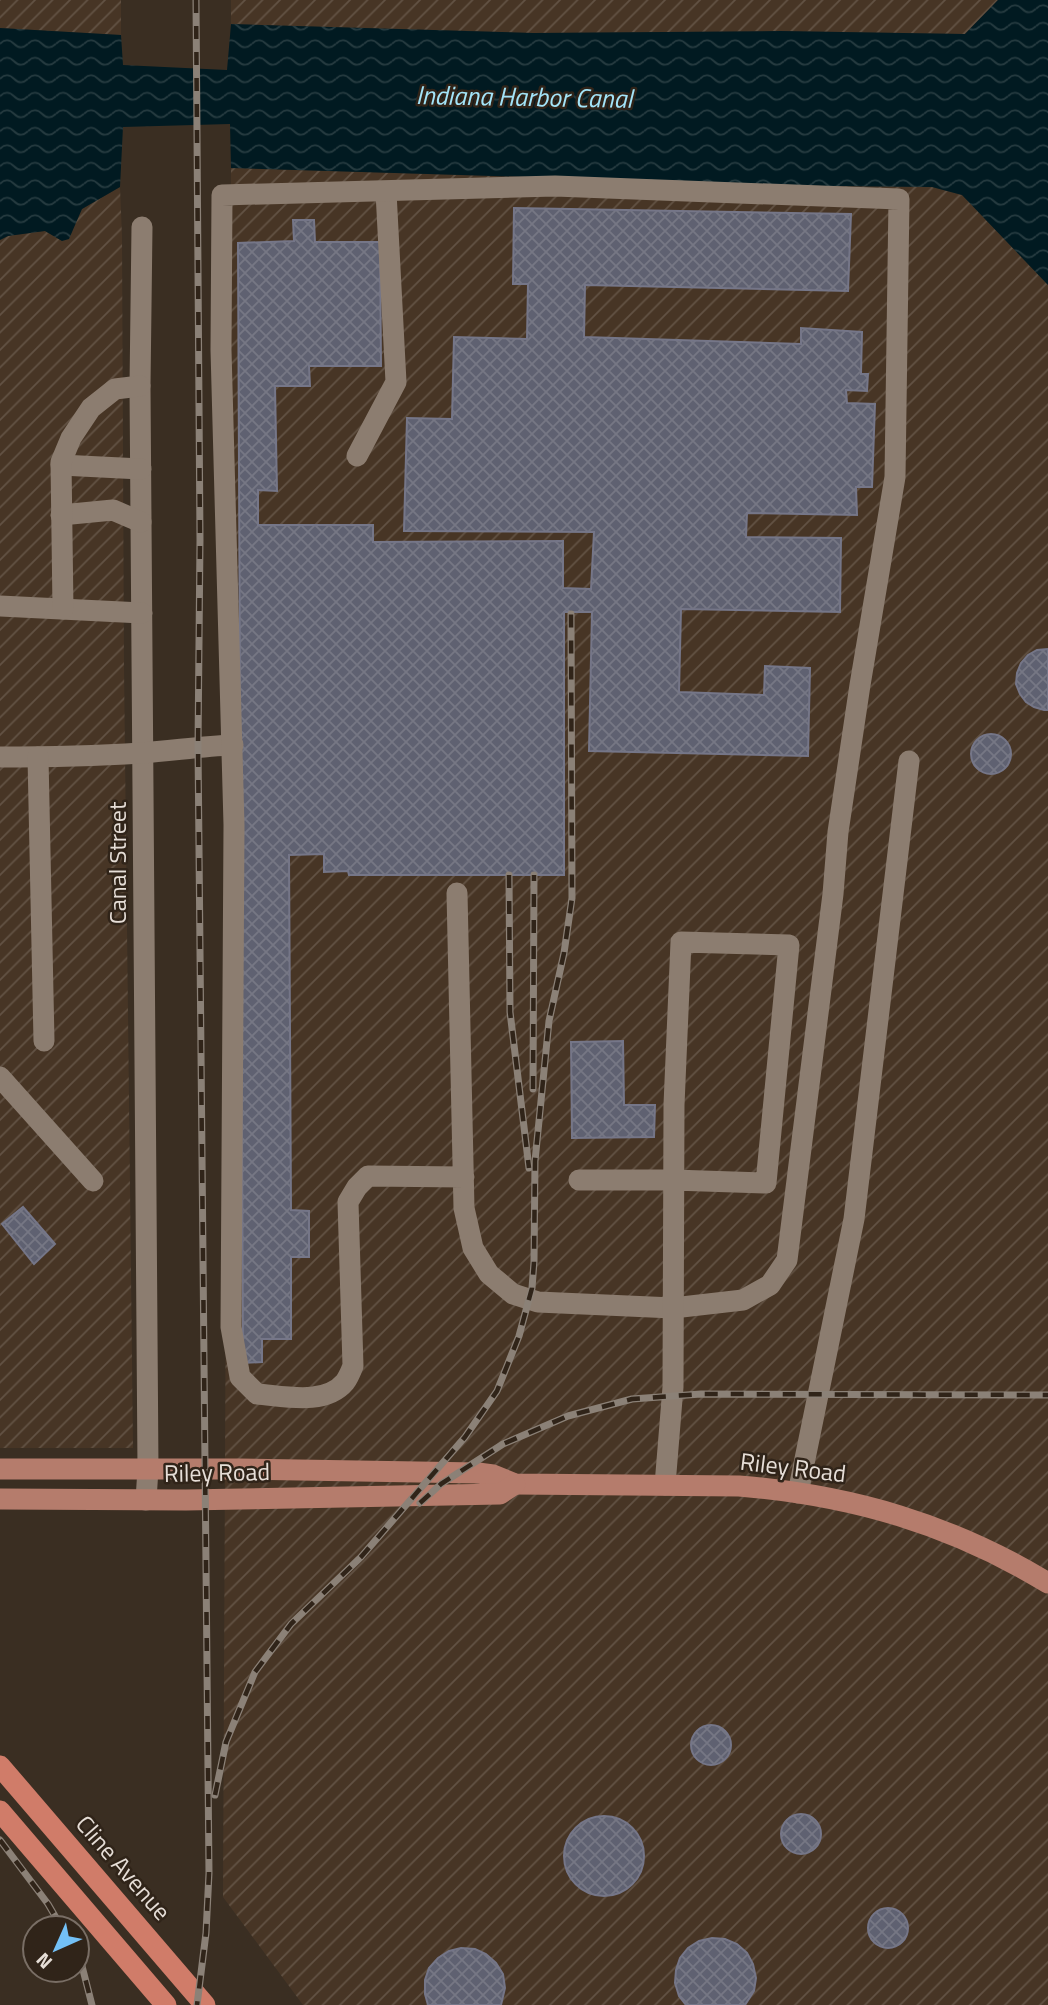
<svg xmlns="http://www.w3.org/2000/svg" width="1048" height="2005" viewBox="0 0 1048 2005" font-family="'Titillium Web',sans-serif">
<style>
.industrial{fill:url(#industrial-furrows)}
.water{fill:url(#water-waves)}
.building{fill:url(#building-cross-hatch);stroke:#757688;stroke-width:2}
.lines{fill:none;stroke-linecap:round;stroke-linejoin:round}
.minor{stroke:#8c7d70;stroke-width:21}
.major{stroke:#b57c6c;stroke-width:21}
.highway{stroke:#d07c69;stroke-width:21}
.rail-casing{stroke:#8b8177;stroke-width:7}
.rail{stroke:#302419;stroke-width:4.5;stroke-dasharray:13;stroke-linecap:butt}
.labels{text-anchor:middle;stroke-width:5;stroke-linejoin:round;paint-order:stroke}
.street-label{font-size:24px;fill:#e6ded7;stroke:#302419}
.water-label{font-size:26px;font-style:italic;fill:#a3e4f8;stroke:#302419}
</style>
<defs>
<pattern id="industrial-furrows" width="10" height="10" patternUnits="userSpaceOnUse" patternTransform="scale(1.75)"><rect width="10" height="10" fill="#473525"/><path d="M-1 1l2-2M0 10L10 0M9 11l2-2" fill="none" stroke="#625244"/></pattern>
<pattern id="water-waves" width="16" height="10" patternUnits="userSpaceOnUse" patternTransform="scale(1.75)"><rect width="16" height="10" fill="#011a21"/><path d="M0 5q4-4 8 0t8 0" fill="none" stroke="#263b40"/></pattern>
<pattern id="building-cross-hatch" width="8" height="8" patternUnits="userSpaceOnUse" patternTransform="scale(1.75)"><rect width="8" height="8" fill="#5f6171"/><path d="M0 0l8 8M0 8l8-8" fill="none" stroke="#767784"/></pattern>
</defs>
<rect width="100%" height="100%" fill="#3a2e22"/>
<g class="industrial">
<polygon points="0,0 121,0 121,35 0,28"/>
<polygon points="231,0 998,0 965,34 780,31 533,33 231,24"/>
<polygon points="231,168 827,186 932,187 962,195 1048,285 1048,2005 303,2005 223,1897"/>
<polygon points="120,187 122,236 124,668 133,1448 0,1448 0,240 8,236 45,231 62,241 82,209"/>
</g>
<polygon class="water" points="998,0 1048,0 1048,285 962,195 932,187 827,186 231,168 230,124 123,127 120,187 82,209 69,239 62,241 45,231 8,236 0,240 0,28 121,35 123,65 227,70 231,24 533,33 780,31 965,34"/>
<g class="building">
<polygon points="514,208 851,214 848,291 585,285 584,337 801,344 801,328 862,332 861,374 868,374 867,391 846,390 847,403 875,404 872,487 856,487 857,515 747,513 746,537 841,538 840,612 681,609 679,692 764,695 765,666 810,668 808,756 589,751 592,612 564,612 564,875 349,875 348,871 324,872 324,854 289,855 291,1210 309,1211 309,1257 291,1257 291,1339 262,1339 262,1362 243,1363 238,243 294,241 293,220 314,220 315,242 380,242 381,366 309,366 310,386 275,386 277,491 258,490 258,525 373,525 373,542 563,541 563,588 591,589 594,532 404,531 407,418 452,419 454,337 527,339 528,284 513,284"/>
<polygon points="1048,649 1048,710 1044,710 1034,707 1026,702 1020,694 1016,684 1017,673 1021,663 1028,655 1037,650"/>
<circle cx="991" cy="754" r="20"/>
<polygon points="623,1041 624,1105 655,1105 654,1137 572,1138 571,1042"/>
<polygon points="23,1207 55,1244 34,1264 2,1224"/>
<circle cx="711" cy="1745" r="20"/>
<circle cx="801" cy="1834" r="20"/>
<circle cx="604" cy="1856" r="40"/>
<circle cx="888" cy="1928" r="20"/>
<polygon points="712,1938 725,1939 737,1944 747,1953 753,1964 756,1978 754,1991 745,2005 686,2005 679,1996 675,1983 676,1970 680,1958 688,1948 699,1941"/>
<polygon points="461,1948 475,1949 486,1954 496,1963 503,1974 505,1988 501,2005 428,2005 425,1994 425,1980 429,1968 438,1958 449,1951"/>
</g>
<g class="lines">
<g class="minor">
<polyline points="142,227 140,386 148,1469 146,1500"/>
<polyline points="357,456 396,382 386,192"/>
<polyline points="61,465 141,469"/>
<polyline points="61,515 113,510 141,522"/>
<polyline points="0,606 142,613"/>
<polyline points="63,609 61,462 71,438 91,408 115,389 140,386"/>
<path d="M 0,757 C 47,757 94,756 141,753 C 172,751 202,746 233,745"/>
<polyline points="38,757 44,1041"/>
<path d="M 457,893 L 464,1208 L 473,1248 L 489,1274 L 513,1294 L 538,1302 L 673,1308 L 743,1300 L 770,1285 L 787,1260 L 833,894 L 838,832 L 860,685 L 895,477 L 899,199 L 555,186 L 222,195 L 221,350 L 234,825 L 231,1327 L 240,1377 L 257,1394 C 284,1396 325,1406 345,1382 C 348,1378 351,1371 353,1366 L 348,1202 L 357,1187 L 368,1176 L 464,1177"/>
<polyline points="0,1077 93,1181"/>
<polyline points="579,1180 673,1180 766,1183 789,945 681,942 674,1105 673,1387 665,1485"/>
<polyline points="798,1493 854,1219 909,761"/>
</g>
<g class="major">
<path d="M 0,1469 L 239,1469 L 478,1473 L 493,1475 L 515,1484 L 739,1486 C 851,1495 951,1524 1048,1583"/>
<polyline points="0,1499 186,1500 500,1494 515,1484"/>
</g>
<g class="highway">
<polyline points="0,1766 205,2005"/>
<polyline points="0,1811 166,2005"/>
</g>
<defs>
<g id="rail">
<polyline points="196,0 200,540 198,746 209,1873 206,1933 197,2005"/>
<polyline points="509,875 510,1012 529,1168"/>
<polyline points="533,1089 534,875"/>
<polyline points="420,1503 441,1484 503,1444 568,1416 632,1399 701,1394 1048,1395"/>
<polyline points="215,1795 226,1742 255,1672 291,1624 361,1557 465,1437 497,1391 519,1336 532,1288 534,1262 535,1161 549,1021 564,953 572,898 571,614"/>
<polyline points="0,1840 48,1904 62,1928"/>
<polyline points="77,1956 82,1966 92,2005"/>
</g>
</defs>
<use href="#rail" class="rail-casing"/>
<use href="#rail" class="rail"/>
</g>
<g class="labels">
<g class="street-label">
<text transform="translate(118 863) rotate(-90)" y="8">Canal Street</text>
<text transform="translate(793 1468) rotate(7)" y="8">Riley Road</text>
<text transform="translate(217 1473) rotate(-1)" y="8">Riley Road</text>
<text transform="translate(123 1868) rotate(49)" y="8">Cline Avenue</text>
</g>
<g class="water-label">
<text transform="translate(524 97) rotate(1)" y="9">Indiana Harbor Canal</text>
</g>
</g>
<g transform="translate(56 1949) rotate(225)"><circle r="33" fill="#302419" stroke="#796e65" stroke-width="2"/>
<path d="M0-5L12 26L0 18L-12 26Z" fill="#73c0f6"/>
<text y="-10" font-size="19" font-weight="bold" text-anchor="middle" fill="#e6ded7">N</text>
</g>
</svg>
